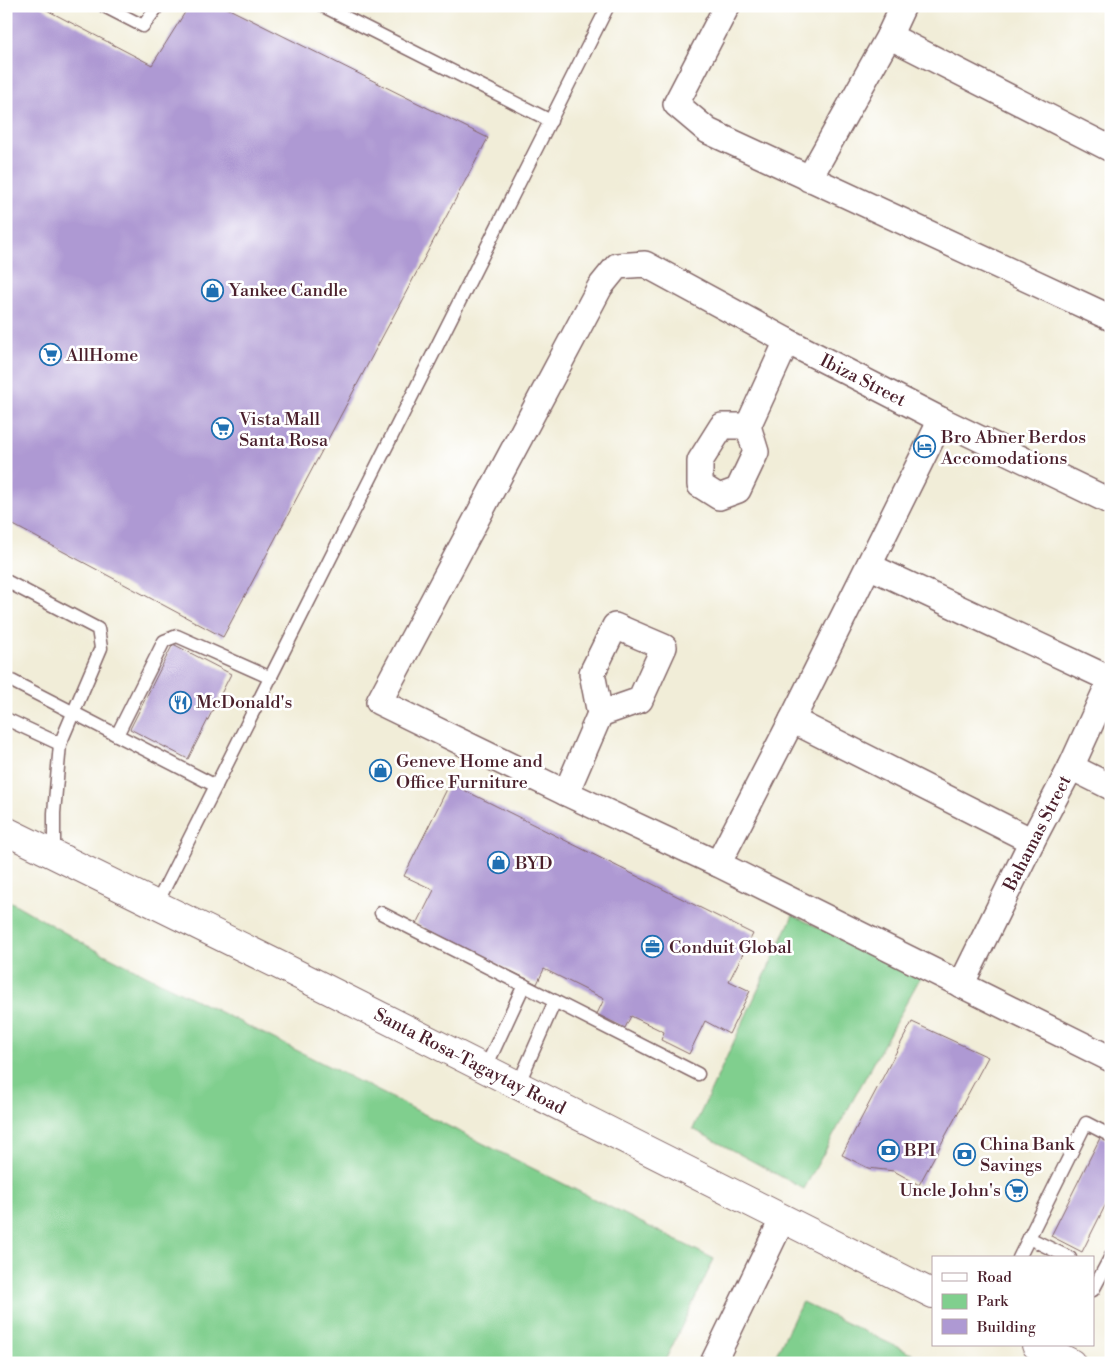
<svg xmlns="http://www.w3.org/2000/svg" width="1117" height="1369" viewBox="0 0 1117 1369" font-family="'Libre Bodoni',serif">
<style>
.green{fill:#80cf8e;stroke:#65775c}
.building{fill:#ae99d3}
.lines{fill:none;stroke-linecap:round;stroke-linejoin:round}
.service-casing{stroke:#846768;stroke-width:15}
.minor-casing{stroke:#846768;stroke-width:28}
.primary-casing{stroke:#846768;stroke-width:30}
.service{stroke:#fff;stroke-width:12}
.minor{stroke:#fff;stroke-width:25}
.primary{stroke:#fff;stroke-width:28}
.labels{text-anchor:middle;stroke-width:5;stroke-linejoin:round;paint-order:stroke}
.poi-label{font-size:18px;fill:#4a1f2b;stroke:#fff;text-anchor:start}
.street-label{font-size:18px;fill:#4a1f2b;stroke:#fff}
</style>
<rect width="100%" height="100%" fill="#fff"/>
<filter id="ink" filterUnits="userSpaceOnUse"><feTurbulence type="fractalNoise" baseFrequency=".02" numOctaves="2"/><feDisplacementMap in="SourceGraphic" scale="10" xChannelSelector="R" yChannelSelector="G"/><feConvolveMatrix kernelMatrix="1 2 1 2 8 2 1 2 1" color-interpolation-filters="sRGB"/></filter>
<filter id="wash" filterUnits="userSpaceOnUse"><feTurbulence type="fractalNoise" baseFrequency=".0096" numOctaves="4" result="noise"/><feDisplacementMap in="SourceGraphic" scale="20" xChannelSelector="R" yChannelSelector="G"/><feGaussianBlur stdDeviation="1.12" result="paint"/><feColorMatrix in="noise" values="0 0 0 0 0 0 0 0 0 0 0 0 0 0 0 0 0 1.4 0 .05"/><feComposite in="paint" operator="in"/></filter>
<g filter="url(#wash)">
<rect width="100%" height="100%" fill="#f1edd8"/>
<g class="green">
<polygon points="6,899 88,946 714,1259 664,1363 6,1363"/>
<polygon points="793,915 920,978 804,1189 693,1129"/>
<polygon points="802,1302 931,1363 772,1363"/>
</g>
<g id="blocks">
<g class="building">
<polygon points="6,6 39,6 152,65 189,6 223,6 488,138 223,637 6,521"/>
<polygon points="173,644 231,674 188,759 130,729"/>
<polygon points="450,783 753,934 729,981 750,991 729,1034 705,1021 689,1054 661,1040 664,1032 631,1016 625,1028 597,1014 604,999 544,969 537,984 417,924 434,890 404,876"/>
<polygon points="912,1022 988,1057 919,1185 894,1171 868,1168 842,1155"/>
<polygon points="1101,1136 1111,1141 1111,1194 1082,1252 1051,1236"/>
</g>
</g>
</g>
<g filter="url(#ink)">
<use href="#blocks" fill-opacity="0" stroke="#846768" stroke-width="1"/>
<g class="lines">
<defs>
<g id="service">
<polyline points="104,6 143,26 158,6"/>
<polyline points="323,6 551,121"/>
<polyline points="6,581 98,629 101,648 60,744 54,813 54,855"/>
<polyline points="6,678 216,786"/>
<polyline points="6,719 60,744"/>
<polyline points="117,735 164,641 177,636 271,678"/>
<polyline points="156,905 608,6"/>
<polyline points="381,913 698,1074"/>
<polyline points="485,1069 524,985"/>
<polyline points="518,1085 555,1001"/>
<polyline points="1029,1238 1070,1258"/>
<polyline points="1019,1258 1086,1123 1111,1136"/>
<polyline points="1093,1290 1111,1256"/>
</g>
<g id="minor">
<polyline points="727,6 676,104 708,131 1111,318"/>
<polyline points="889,36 1111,149"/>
<polyline points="809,179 889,36 903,6"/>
<polygon points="722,426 748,426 756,452 738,490 719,497 700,485 700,461"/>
<polyline points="748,426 787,341"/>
<polyline points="1111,502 941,420 787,341 645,264 617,266 600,287 379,702 566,793 718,864 1111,1059"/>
<polyline points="869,566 1110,679"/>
<polygon points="615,626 664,647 640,700 600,714 592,673"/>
<polyline points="792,720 1032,841"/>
<polyline points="1071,767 1111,787"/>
<polyline points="566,793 600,714"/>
<polyline points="718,864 792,720 941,420"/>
<polyline points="961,985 1032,841 1071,767 1111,679"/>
<polyline points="713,1363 783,1218"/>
</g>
<g id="primary">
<polyline points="6,831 285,968 933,1294"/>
<polyline points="1036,1345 1071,1363"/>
</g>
</defs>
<use href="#service" class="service-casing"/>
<use href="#minor" class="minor-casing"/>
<use href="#primary" class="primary-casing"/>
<use href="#service" class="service"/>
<use href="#minor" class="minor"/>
<use href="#primary" class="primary"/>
</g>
</g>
<defs>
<symbol id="shop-ring" viewBox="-11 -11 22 22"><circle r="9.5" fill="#fff" stroke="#1f6fb2" stroke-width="1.5"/><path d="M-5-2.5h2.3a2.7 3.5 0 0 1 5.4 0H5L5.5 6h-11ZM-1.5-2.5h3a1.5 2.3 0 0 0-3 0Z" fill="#1f6fb2"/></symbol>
<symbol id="supermarket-ring" viewBox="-11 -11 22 22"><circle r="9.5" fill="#fff" stroke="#1f6fb2" stroke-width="1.5"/><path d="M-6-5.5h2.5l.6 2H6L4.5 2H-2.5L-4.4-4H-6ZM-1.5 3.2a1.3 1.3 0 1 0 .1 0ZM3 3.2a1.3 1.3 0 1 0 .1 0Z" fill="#1f6fb2"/></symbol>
<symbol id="hotel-ring" viewBox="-11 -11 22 22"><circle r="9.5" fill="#fff" stroke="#1f6fb2" stroke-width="1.5"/><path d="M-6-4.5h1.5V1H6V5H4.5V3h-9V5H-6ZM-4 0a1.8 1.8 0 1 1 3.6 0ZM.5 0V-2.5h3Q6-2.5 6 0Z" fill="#1f6fb2"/></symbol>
<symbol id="restaurant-ring" viewBox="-11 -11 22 22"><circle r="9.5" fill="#fff" stroke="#1f6fb2" stroke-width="1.5"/><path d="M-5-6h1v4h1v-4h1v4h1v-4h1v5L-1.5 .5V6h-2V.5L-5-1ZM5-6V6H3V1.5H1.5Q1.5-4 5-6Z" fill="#1f6fb2"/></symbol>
<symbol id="office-ring" viewBox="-11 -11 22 22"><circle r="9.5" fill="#fff" stroke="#1f6fb2" stroke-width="1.5"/><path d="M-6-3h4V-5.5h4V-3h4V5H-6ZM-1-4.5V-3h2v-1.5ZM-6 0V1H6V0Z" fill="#1f6fb2"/></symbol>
<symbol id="bank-ring" viewBox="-11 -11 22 22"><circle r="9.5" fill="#fff" stroke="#1f6fb2" stroke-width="1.5"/><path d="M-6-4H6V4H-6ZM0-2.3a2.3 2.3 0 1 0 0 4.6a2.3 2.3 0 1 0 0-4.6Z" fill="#1f6fb2"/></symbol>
</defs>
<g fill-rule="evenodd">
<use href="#shop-ring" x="200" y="278" width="25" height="25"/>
<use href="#supermarket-ring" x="38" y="342" width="25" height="25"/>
<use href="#supermarket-ring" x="210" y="416" width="25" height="25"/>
<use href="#hotel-ring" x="912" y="434" width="25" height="25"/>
<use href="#restaurant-ring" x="168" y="690" width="25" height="25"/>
<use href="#shop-ring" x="368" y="758" width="25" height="25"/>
<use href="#shop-ring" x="486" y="850" width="25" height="25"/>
<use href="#office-ring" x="640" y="934" width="25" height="25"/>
<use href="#bank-ring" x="876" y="1138" width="25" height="25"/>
<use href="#bank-ring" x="952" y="1142" width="25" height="25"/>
<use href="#supermarket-ring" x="1004" y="1178" width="25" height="25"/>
</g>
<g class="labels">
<g class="poi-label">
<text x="229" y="296">Yankee Candle</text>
<text x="66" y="361">AllHome</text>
<text x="239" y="425">Vista Mall<tspan x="239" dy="21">Santa Rosa</tspan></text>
<text x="941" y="443">Bro Abner Berdos<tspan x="941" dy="21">Accomodations</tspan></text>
<text x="196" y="708">McDonald's</text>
<text x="396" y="767">Geneve Home and<tspan x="396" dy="21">Office Furniture</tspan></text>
<text x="515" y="869">BYD</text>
<text x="669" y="953">Conduit Global</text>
<text x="980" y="1150">China Bank<tspan x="980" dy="21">Savings</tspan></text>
<text x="904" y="1156">BPI</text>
<text x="1001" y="1196" text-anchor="end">Uncle John's</text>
</g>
<g class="street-label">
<text transform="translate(863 380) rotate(27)" y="6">Ibiza Street</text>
<text transform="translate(1037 833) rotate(-63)" y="6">Bahamas Street</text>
<text transform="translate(470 1061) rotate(27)" y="6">Santa Rosa-Tagaytay Road</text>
</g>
</g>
<rect width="1117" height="1369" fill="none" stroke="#fff" stroke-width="25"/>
<rect x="932" y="1256" width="162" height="90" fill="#ffffff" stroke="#b7a5aa"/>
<rect x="942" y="1273" width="25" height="8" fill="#ffffff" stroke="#b7a5aa"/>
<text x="977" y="1282" font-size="15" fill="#4a1f2b">Road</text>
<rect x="942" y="1294" width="25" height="15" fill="#80cf8e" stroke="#b7a5aa"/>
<text x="977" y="1306" font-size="15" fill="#4a1f2b">Park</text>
<rect x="942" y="1319" width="25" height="15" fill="#ae99d3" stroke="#b7a5aa"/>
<text x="977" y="1332" font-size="15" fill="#4a1f2b">Building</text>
</svg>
